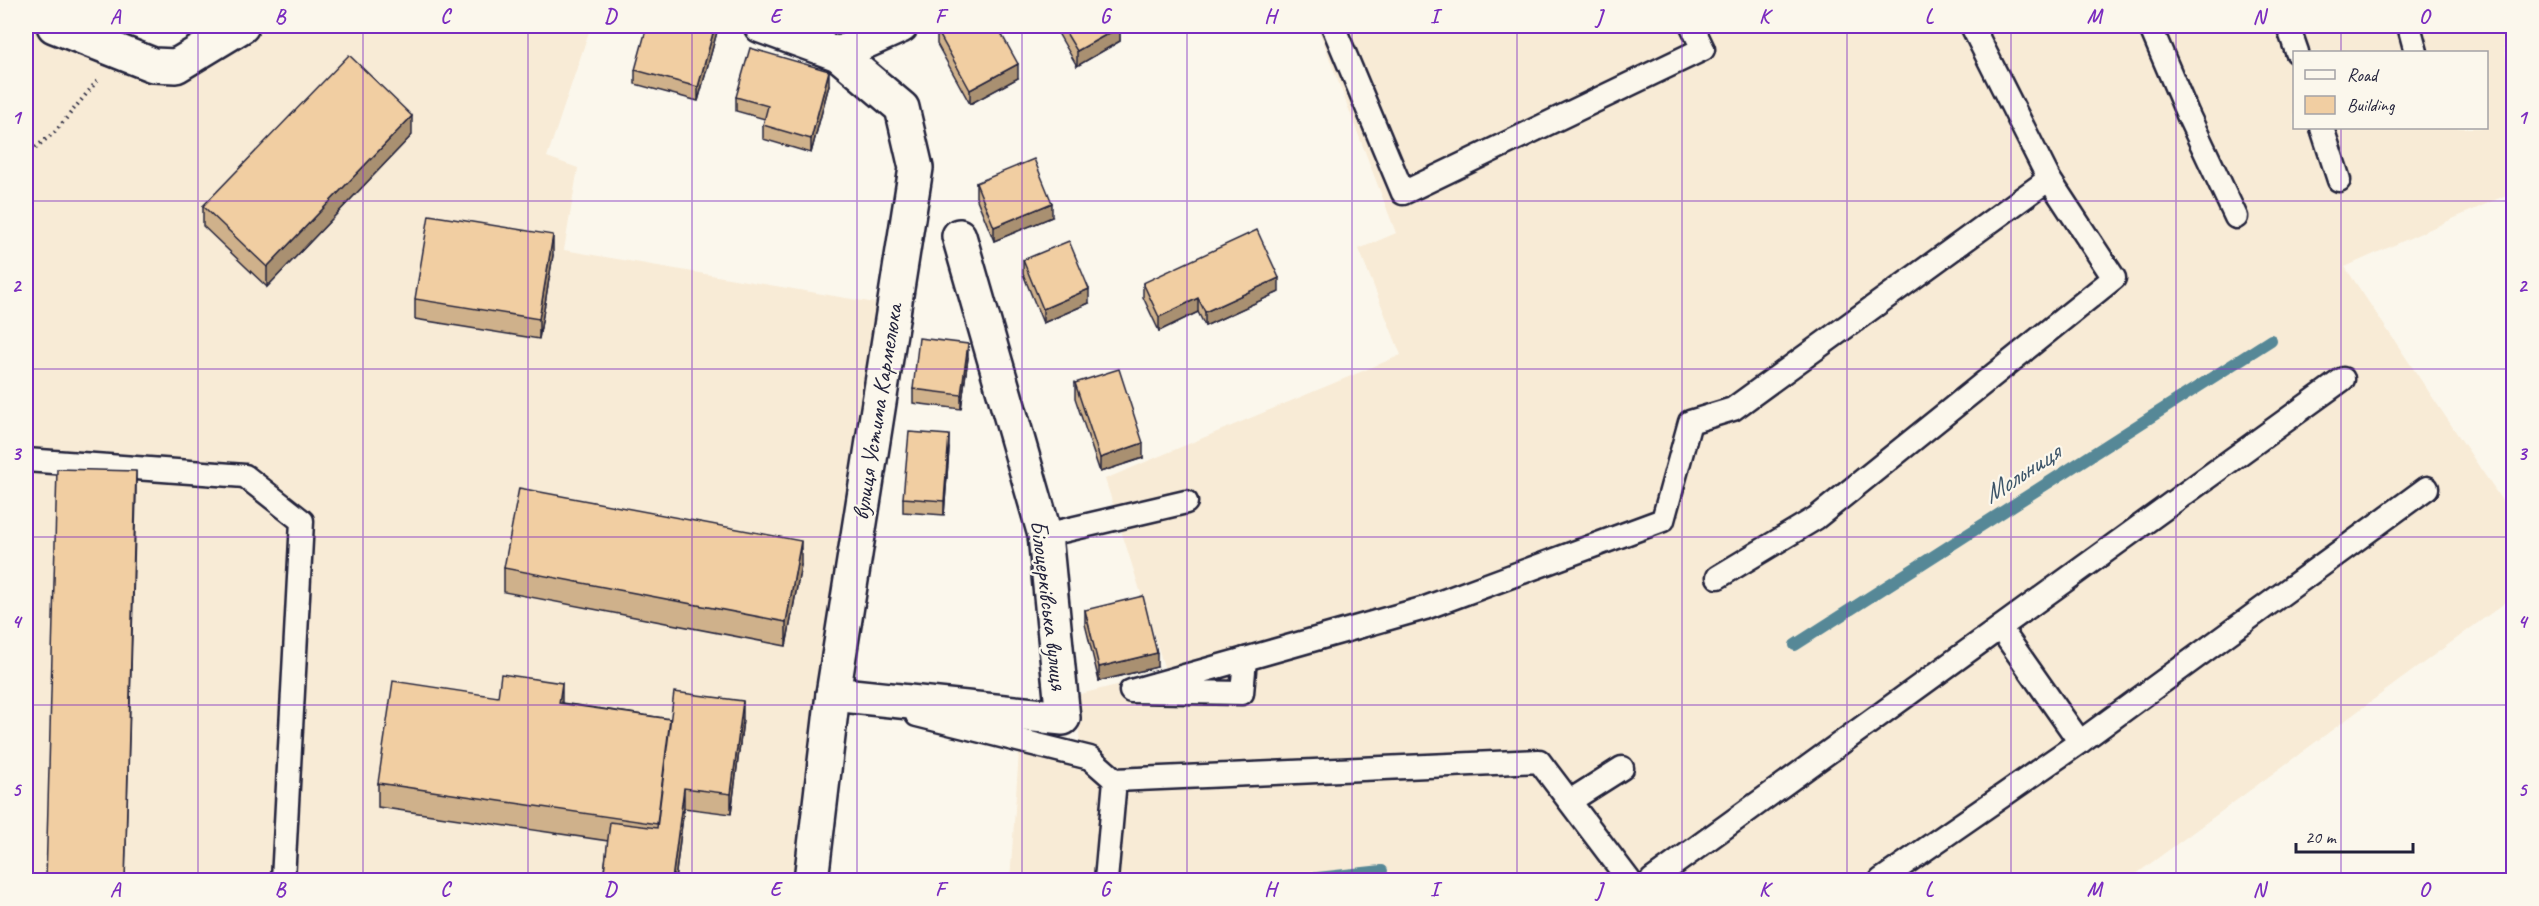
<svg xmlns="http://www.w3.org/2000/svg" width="2539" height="906" viewBox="0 0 2539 906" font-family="Caveat,sans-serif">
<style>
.built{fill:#f8ebd6;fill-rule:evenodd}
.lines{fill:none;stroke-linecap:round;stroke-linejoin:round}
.stream{stroke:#578897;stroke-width:12}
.lane-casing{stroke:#22223b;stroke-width:27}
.street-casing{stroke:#22223b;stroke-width:38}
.secondary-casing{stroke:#22223b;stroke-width:38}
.path{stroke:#22223b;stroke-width:4;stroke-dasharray:1.5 4.5;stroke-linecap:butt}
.lane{stroke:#fbf7ec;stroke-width:22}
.street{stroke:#fbf7ec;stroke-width:33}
.secondary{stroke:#fbf7ec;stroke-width:33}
.wall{fill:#cfb18b;stroke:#22223b;stroke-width:1.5}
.shaded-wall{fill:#a99071;stroke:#22223b;stroke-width:1.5}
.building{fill:#f1cea2;stroke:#22223b;stroke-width:1.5}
.grid{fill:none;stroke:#7b2cbf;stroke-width:1.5;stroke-opacity:0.55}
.labels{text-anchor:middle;stroke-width:4.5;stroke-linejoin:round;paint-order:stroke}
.street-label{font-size:24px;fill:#22223b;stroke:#fbf7ec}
.water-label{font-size:26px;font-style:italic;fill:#3d5569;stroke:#fbf7ec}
.neatline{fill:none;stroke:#7b2cbf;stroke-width:2}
.grid-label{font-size:20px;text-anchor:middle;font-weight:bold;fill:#7b2cbf}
</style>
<rect width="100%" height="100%" fill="#fbf7ec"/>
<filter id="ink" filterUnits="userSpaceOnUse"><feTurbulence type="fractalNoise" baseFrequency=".0167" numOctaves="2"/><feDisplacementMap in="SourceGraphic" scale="12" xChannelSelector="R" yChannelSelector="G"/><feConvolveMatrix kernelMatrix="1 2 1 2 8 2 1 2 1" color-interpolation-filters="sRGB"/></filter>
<g filter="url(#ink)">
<g class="built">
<polygon points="26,26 56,26 153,63 234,26 591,26 547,157 578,168 564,250 887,305 804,880 26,880"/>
<path d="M 1317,26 L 2500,26 L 2513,93 L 2513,192 L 2345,267 L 2513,517 L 2513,597 L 2128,880 L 1010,880 L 1019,752 L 1082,769 L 1076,695 L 1166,673 L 1105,479 L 1401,355 L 1359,249 L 1396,233 ZM 2294,52 L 2486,52 L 2486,128 L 2294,128 Z"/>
</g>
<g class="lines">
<g class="stream">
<polyline points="1795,645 2271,340"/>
<polyline points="1299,880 1382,871"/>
</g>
<defs>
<g id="lane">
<polyline points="1333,26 1403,193 1703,49 1692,26"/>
<polyline points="2150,26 2188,115 2236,217"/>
<polyline points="2288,26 2297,52"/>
<polyline points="2409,26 2416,52"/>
<polyline points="2322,128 2339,180"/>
<polyline points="26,460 245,476 302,521 283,880"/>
<polyline points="1045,535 1186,502"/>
<polyline points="1718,577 1816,518 2114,278 2049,179 1972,26"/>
<polyline points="2000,628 2080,742"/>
<polyline points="1245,659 1425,608 1663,520 1690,422 1733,409 2049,179"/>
<polygon points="1245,659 1242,693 1131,691"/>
<polyline points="917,715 1090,758 1115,780"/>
<polyline points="1570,801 1622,768"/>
<polyline points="1106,880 1115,780 1539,761 1629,880"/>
<polyline points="1652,880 2343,379"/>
<polyline points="1881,880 2080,742 2427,488"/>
</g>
<g id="street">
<polyline points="838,54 901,26"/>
<polyline points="833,694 1063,718 1045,535 959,236"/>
</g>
<g id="secondary">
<polyline points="54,26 153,65 176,66 242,26"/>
<polyline points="761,26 838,54 902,108 916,168 833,694 811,880"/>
</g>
</defs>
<use href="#lane" class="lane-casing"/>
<use href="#street" class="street-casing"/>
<use href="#secondary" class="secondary-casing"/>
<polyline class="path" points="26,155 55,132 97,81"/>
<use href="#lane" class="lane"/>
<use href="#street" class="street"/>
<use href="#secondary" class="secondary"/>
</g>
<g class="wall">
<polygon points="717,26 717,32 698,101 635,84 635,70"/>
<polygon points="1054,26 1119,26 1120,41 1077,66"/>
<polygon points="937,30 1018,78 970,104 937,44"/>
<polygon points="829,85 811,153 763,139 763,125 765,119 736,111 736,97"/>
<polygon points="412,135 267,287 203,226 203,206"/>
<polygon points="976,183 1052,217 994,241 976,197"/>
<polygon points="553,255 539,339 415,319 415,299"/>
<polygon points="1023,260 1089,303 1043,323 1023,274"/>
<polygon points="1143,283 1279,292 1205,326 1198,312 1159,331 1143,297"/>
<polygon points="968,358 961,409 913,403 913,389"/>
<polygon points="1075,383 1143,458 1100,472 1075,398"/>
<polygon points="949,449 944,515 903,512 903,498"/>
<polygon points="801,565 786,646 504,592 504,568"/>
<polygon points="1085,610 1157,667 1099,681 1085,624"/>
<polygon points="498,697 562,703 670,719 743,720 731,814 684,808 675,880 603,880 608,841 378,807 378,783"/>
</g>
<g class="shaded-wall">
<polygon points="715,26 717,26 717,32 698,101 698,87"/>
<polygon points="1120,27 1120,41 1077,66 1077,51"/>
<polygon points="1018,64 1018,78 970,104 970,90"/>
<polygon points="829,71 829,85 811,153 811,139"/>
<polygon points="412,116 412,135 267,287 267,267"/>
<polygon points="1052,203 1052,217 994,241 994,227"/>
<polygon points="553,235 553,255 539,339 539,319"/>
<polygon points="1279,278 1279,292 1205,326 1205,312"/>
<polygon points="1089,289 1089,303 1043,323 1043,309"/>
<polygon points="1198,298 1198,312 1159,331 1159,317"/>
<polygon points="968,344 968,358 961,409 961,395"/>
<polygon points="949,435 949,449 944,515 944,501"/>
<polygon points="1143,443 1143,458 1100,472 1100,458"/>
<polygon points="136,471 136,496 125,880"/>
<polygon points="801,541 801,565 786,646 786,622"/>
<polygon points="1157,653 1157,667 1099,681 1099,667"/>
<polygon points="562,683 562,708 559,703"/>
<polygon points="743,701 743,720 731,814 731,794"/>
<polygon points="684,788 684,808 675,880 672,880"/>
</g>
<g class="building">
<polygon points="647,26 715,26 698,87 635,70"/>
<polygon points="946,26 997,26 1018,64 970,90 937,30"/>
<polygon points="1062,26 1119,26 1120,27 1077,51"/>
<polygon points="750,48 829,71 811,139 763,125 768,106 736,97"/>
<polygon points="349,55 412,116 267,267 203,206"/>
<polygon points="1034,159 1052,203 994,227 976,183"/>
<polygon points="429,215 553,235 539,319 415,299"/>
<polygon points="1257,230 1279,278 1205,312 1198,298 1159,317 1143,283"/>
<polygon points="1069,241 1089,289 1043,309 1023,260"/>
<polygon points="919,338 968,344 961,395 913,389"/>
<polygon points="1119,369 1143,443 1100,458 1075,383"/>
<polygon points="909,432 949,435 944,501 903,498"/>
<polygon points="57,469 136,471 125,880 46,880"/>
<polygon points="519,488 801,541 786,622 504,568"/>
<polygon points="1143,596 1157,653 1099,667 1085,610"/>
<polygon points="501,674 562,683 559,703 670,719 657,824 378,783 393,681 498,697"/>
<polygon points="674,692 743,701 731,794 684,788 672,880 603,880 610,822 657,828"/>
</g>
</g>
<path class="grid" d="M 198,26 L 198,880M 363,26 L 363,880M 528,26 L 528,880M 692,26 L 692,880M 857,26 L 857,880M 1022,26 L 1022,880M 1187,26 L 1187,880M 1352,26 L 1352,880M 1517,26 L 1517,880M 1682,26 L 1682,880M 1847,26 L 1847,880M 2011,26 L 2011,880M 2176,26 L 2176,880M 2341,26 L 2341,52M 2341,128 L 2341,880M 26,201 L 2514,201M 26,369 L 2514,369M 26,537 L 2514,537M 26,705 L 2514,705"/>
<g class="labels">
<g class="street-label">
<text transform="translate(877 412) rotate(-81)" y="8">вулиця Устима Кармелюка</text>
<text transform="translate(1049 605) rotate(83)" y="8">Білоцерківська вулиця</text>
</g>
<g class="water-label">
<text transform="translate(2021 473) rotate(-33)" y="9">Мольниця</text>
</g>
</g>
<rect width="2539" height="906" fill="none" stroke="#fbf7ec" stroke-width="66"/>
<rect x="2293" y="51" width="195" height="78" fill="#fbf7ec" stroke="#a4a2a5" stroke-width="1.5"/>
<rect x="2305" y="70" width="30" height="9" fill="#fbf7ec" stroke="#a4a2a5" stroke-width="1.5"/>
<text x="2347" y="81" font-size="18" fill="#22223b">Road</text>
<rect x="2305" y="96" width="30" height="18" fill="#f1cea2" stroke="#a4a2a5" stroke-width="1.5"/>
<text x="2347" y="111" font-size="18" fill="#22223b">Building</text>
<path d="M2296 843v9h117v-9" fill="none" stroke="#22223b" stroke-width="3"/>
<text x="2305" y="843" font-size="18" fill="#22223b" stroke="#fbf7ec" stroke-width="4.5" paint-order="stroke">20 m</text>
<rect x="33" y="33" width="2473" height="840" class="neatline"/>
<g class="grid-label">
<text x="115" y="23">A</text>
<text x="280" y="23">B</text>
<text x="445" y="23">C</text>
<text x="610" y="23">D</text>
<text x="775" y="23">E</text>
<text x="940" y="23">F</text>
<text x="1105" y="23">G</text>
<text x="1270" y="23">H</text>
<text x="1434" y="23">I</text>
<text x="1599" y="23">J</text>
<text x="1764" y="23">K</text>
<text x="1929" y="23">L</text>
<text x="2094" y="23">M</text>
<text x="2259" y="23">N</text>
<text x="2424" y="23">O</text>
<text x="16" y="124">1</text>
<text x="2522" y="124">1</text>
<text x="16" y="292">2</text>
<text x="2522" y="292">2</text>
<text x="16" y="460">3</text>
<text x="2522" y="460">3</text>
<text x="16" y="628">4</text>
<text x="2522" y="628">4</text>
<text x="16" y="796">5</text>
<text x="2522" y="796">5</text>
<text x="115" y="896">A</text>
<text x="280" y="896">B</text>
<text x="445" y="896">C</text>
<text x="610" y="896">D</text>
<text x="775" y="896">E</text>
<text x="940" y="896">F</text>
<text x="1105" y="896">G</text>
<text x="1270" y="896">H</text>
<text x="1434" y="896">I</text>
<text x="1599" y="896">J</text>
<text x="1764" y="896">K</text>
<text x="1929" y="896">L</text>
<text x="2094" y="896">M</text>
<text x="2259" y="896">N</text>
<text x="2424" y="896">O</text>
</g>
</svg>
